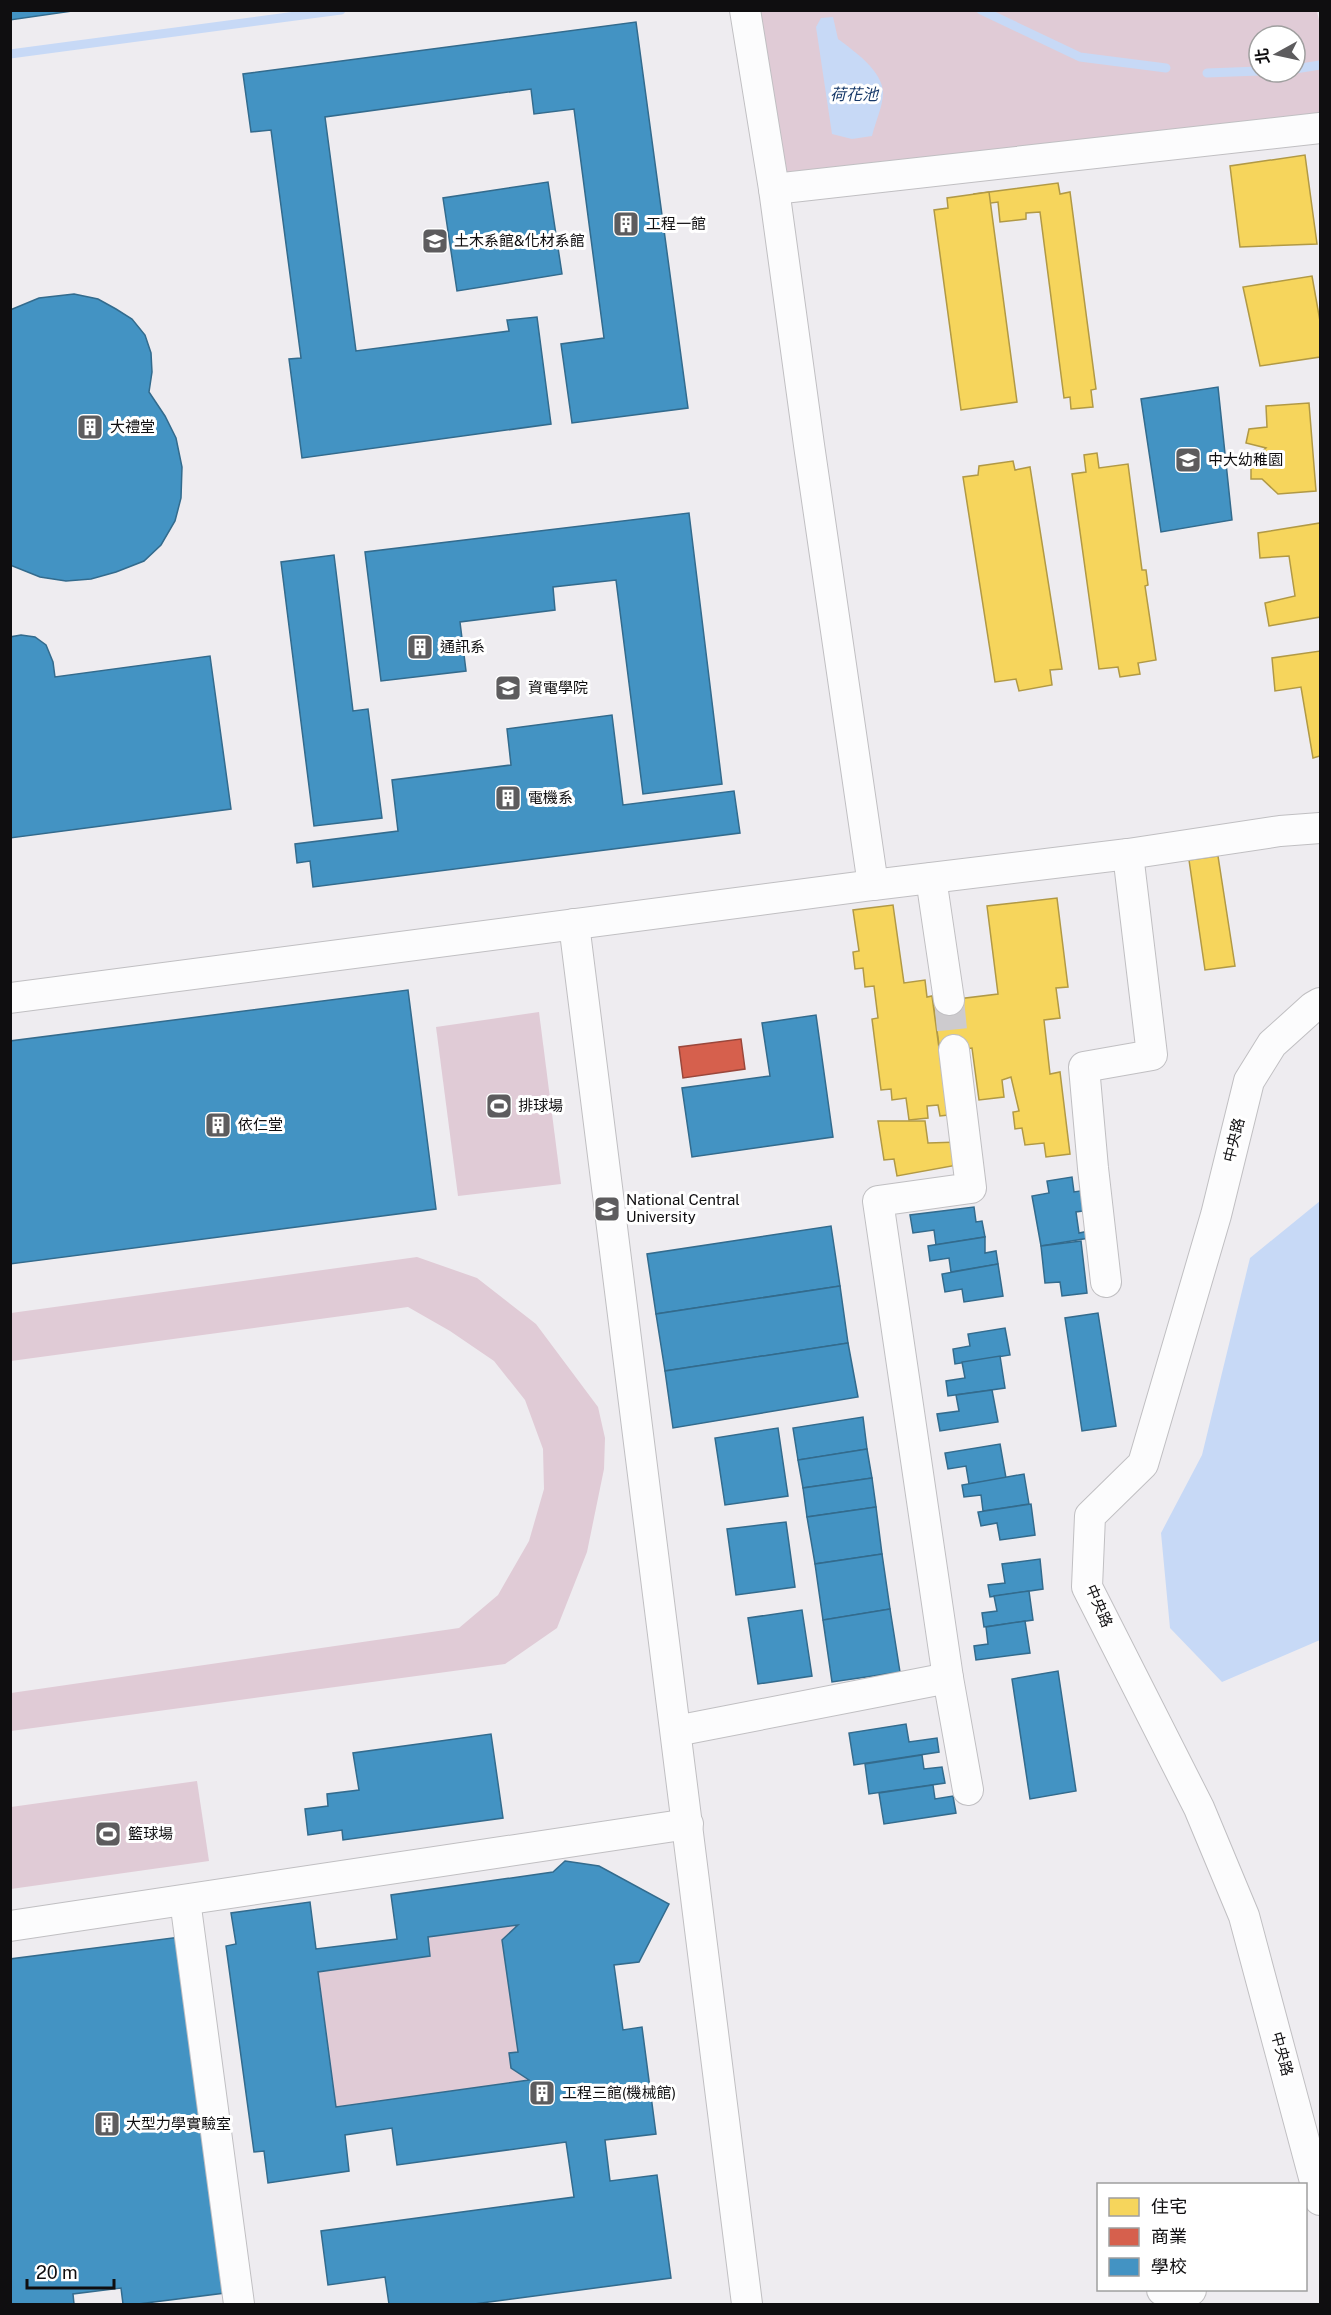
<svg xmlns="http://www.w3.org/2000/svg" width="1331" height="2315" viewBox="0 0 1331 2315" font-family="'Public Sans','Noto Sans TC',sans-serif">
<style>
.green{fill:#e0cbd6;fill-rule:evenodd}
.water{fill:#c7d9f6}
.homes{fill:#f6d55c;stroke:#b19945;stroke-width:1.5}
.shops{fill:#d6604d;stroke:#9a473b;stroke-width:1.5}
.schools{fill:#4393c3;stroke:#336b8d;stroke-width:1.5;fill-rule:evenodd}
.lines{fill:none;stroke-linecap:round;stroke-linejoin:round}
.stream{stroke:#c7d9f6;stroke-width:9}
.minor-tunnel{stroke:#cdcbce;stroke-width:30;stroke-dasharray:30 15;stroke-linecap:butt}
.minor-casing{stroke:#c0bfc2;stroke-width:32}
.minor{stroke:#fcfcfd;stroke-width:30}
.labels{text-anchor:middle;stroke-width:6;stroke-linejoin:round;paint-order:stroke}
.poi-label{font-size:15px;fill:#0f0e10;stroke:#fff;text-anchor:start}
.street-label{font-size:15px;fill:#0f0e10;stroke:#fff}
.water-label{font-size:16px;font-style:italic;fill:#163868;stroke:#fff}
</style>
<rect width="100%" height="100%" fill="#eeecf0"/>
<g class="green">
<path d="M 747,11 L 1317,11 L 1320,25 L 1320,128 L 774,189 ZM 1259,36 L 1295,36 L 1295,72 L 1259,72 Z"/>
<polygon points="539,1012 561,1184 458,1196 436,1027"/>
<polygon points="417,1257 477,1278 536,1324 598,1407 605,1438 604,1469 587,1552 557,1628 505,1664 11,1731 11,1693 459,1628 498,1595 529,1541 544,1489 543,1449 525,1400 494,1361 450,1331 408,1307 11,1361 11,1313"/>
<polygon points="197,1781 209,1861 11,1889 11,1807"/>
<polygon points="518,1925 502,1940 518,2052 509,2054 511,2068 529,2080 336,2107 318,1972 430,1956 428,1937"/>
</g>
<g class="water">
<path d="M 833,17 L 838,39 C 854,51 883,71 883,93 C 883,106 875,123 872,136 L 852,139 L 832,134 L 816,27 L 821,18 Z"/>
<polygon points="1320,1201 1320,1640 1222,1682 1170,1628 1161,1533 1202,1455 1250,1258"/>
</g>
<g class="homes">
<polygon points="1305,155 1317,244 1240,247 1230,166"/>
<polygon points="1058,183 1060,194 1070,192 1096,389 1091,390 1093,407 1071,409 1070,397 1064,398 1040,212 1026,213 1026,219 1000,222 998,202 976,205 974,194"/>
<polygon points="989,192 1017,402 961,410 934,210 948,208 947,198"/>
<polygon points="1312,276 1320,321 1320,357 1260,366 1243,287"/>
<polygon points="1309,403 1316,491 1278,494 1262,479 1251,479 1251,461 1266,448 1246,443 1249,429 1267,427 1266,406"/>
<polygon points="1097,453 1099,468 1128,464 1142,570 1146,570 1148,585 1145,586 1156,660 1138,663 1140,674 1120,677 1118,667 1099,669 1072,474 1086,472 1084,455"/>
<polygon points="1013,461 1015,470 1030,467 1062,669 1050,670 1052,685 1019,691 1016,679 995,682 963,477 978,475 979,466"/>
<polygon points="1320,523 1320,617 1269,626 1265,603 1295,596 1289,556 1260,558 1258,533"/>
<polygon points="1320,651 1320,756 1313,758 1301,687 1275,691 1272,658"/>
<polygon points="1218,856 1235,966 1205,970 1189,860"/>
<polygon points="1057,898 1068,987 1056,988 1060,1018 1044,1020 1050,1074 1060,1072 1070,1154 1046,1157 1044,1143 1025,1145 1022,1128 1015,1129 1013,1112 1019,1111 1011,1077 1002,1080 1004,1097 979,1100 972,1048 940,1052 933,1002 998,994 987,906"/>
<polygon points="893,905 904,983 925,980 927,997 932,996 948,1115 940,1116 938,1105 927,1106 928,1118 909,1120 906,1098 892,1100 891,1089 881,1090 872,1019 878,1018 874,986 865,987 863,968 855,969 853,952 859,951 853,910"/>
<polygon points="878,1121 925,1121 928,1143 959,1142 963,1164 897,1176 894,1159 884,1160"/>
</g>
<polygon class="shops" points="741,1039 745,1069 683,1078 679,1047"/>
<g class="schools">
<polygon points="10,10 79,10 10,20"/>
<polygon points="636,22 688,408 572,423 561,344 604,338 574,109 534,114 531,89 325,117 356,351 509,331 507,320 537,317 551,424 302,458 289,359 301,358 271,130 251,132 243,74"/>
<polygon points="548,182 562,274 457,291 443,198"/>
<polygon points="74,294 98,299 116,309 132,319 145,335 151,353 152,372 149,392 165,416 176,438 182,467 181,498 175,521 161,545 144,561 116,572 91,579 66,581 40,577 10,565 10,310 39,298"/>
<polygon points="1218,387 1232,520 1161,532 1141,399"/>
<polygon points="689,513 722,784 643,794 616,580 553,587 555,610 460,622 466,671 381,681 365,552"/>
<polygon points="334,555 353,711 368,709 382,818 314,826 281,562"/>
<polygon points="21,635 35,637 46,645 53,662 55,677 210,656 231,809 10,838 10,637"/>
<polygon points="612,715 623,805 734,791 740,833 313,887 310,861 297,863 295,844 398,831 392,780 511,765 507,729"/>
<polygon points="408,990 436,1209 10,1264 10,1041"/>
<polygon points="816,1015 833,1137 692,1157 682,1088 770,1076 762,1023"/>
<polygon points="1072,1177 1074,1192 1093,1189 1096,1209 1076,1212 1079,1233 1089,1231 1089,1238 1041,1246 1032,1196 1049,1193 1047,1181"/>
<polygon points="974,1207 976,1222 982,1221 985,1237 936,1245 934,1230 913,1233 910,1215"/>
<polygon points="831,1226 840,1286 656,1314 647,1254"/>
<polygon points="985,1237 985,1253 996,1251 998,1264 951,1272 949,1258 930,1261 928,1246"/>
<polygon points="1081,1241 1087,1293 1062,1296 1060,1282 1045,1283 1041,1246"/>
<polygon points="998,1264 1003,1296 964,1302 962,1289 945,1292 942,1274"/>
<polygon points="840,1286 848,1343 665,1371 656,1314"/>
<polygon points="1098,1313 1116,1426 1082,1431 1065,1318"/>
<polygon points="1005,1328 1010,1355 955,1364 953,1349 970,1346 968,1334"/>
<polygon points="848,1343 858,1397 673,1428 665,1371"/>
<polygon points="1000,1356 1005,1388 948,1396 946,1381 965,1378 962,1362"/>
<polygon points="992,1390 998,1422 940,1431 937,1414 959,1411 956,1395"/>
<polygon points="863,1417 867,1449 798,1460 793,1428"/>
<polygon points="778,1428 788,1496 725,1505 715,1438"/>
<polygon points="1000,1444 1006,1478 969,1484 966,1466 948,1469 945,1453"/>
<polygon points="867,1449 872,1478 803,1488 798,1460"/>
<polygon points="1024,1474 1029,1504 983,1511 981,1495 964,1497 962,1485"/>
<polygon points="872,1478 876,1507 807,1517 803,1488"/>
<polygon points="1031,1504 1035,1535 1000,1540 997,1523 981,1526 978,1512"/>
<polygon points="876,1507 882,1554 815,1564 807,1517"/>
<polygon points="786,1522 795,1587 736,1595 727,1529"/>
<polygon points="882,1554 890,1609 823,1620 815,1564"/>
<polygon points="1040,1559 1043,1589 990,1597 988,1585 1005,1583 1002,1564"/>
<polygon points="1029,1591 1033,1620 984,1627 982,1613 997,1611 994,1596"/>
<polygon points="890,1609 900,1672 832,1682 823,1620"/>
<polygon points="802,1610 812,1676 758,1684 748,1618"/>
<polygon points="1025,1621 1030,1653 976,1660 974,1646 988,1644 986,1627"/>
<polygon points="1058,1671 1076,1791 1030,1799 1012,1679"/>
<polygon points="906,1724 909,1742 937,1738 939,1752 854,1765 849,1733"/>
<polygon points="491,1734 503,1818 343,1840 342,1830 308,1835 305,1809 328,1806 327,1794 359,1790 353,1753"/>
<polygon points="922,1755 924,1769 942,1767 945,1783 869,1794 865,1764"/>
<polygon points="933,1785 935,1799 953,1796 956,1813 884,1824 879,1793"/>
<path d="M 565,1861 L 599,1866 L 669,1904 L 639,1962 L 614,1965 L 623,2030 L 642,2027 L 656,2134 L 605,2140 L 610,2181 L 657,2175 L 671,2278 L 474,2304 L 389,2304 L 385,2277 L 328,2285 L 321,2231 L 574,2197 L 566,2142 L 397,2165 L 392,2128 L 345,2135 L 349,2171 L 268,2183 L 264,2151 L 254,2152 L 226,1946 L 236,1944 L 231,1913 L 310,1902 L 316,1949 L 397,1939 L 391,1895 L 553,1872 ZM 518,1925 L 502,1940 L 518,2052 L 509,2053 L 511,2068 L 529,2080 L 336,2107 L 318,1972 L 430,1956 L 428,1937 Z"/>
<polygon points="180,1937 225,2293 138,2304 123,2304 121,2288 73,2294 74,2304 10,2304 10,1959"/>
</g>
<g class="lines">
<g class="stream">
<polyline points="981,10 1080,57 1166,68"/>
<polyline points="10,54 341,10"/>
<polyline points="1295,69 1320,65"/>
<polyline points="1207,73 1259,71"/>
</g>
<polyline class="minor-tunnel" points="949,1000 954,1050"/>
<defs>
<g id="minor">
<polyline points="774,189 1320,128"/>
<polyline points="931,878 949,1000"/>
<polyline points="873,885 1128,854 1280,831 1320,828"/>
<polyline points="574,924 747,2304"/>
<polyline points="10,998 873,885 809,445 774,189 745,10"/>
<polyline points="1320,1003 1313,1007 1272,1044 1249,1081 1216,1215 1143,1464 1090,1516 1087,1587 1199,1808 1244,1916 1320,2200"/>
<polyline points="1106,1282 1093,1168 1084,1067 1152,1055 1128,854"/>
<polyline points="948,1678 878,1201 971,1188 954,1050"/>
<polyline points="676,1731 948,1678 968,1790"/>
<polyline points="185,1900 239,2304"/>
<polyline points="10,1926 688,1824"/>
<polyline points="1162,2290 1177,2293 1191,2290"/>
</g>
</defs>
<use href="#minor" class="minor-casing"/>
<use href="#minor" class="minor"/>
</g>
<defs>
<symbol id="building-square" viewBox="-11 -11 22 22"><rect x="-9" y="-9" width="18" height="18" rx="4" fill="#5d5c5e" stroke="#fff"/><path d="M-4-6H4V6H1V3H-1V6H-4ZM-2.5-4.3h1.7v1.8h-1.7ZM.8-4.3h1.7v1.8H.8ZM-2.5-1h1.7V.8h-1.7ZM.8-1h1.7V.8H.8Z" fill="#fff"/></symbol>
<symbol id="university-square" viewBox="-11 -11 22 22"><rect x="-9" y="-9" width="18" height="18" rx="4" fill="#5d5c5e" stroke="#fff"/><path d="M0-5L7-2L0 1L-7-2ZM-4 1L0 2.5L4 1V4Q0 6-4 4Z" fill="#fff"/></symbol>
<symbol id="school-square" viewBox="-11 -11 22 22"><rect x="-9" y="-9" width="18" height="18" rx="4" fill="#5d5c5e" stroke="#fff"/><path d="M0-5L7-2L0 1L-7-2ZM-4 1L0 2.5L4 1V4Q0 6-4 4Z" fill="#fff"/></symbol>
<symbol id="stadium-square" viewBox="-11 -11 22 22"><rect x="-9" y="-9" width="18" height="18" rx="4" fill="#5d5c5e" stroke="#fff"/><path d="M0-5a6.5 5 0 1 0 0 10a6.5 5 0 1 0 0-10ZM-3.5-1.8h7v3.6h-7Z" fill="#fff"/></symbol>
</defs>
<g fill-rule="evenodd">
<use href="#building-square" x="611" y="209" width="30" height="30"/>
<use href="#university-square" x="420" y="226" width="30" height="30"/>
<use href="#building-square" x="75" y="412" width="30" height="30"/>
<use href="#school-square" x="1173" y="445" width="30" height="30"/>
<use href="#building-square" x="405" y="632" width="30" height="30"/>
<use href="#university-square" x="493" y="673" width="30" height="30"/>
<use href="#building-square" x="493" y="783" width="30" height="30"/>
<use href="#stadium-square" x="484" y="1091" width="30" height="30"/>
<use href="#building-square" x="203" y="1110" width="30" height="30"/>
<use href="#university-square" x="592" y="1194" width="30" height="30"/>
<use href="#stadium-square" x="93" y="1819" width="30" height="30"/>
<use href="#building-square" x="527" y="2078" width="30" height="30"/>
<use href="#building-square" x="92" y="2109" width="30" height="30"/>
</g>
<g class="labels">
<g class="poi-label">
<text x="646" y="229">工程一館</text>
<text x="454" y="246">土木系館&amp;化材系館</text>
<text x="110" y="432">大禮堂</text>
<text x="1208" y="465">中大幼稚園</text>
<text x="440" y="652">通訊系</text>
<text x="528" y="693">資電學院</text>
<text x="528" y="803">電機系</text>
<text x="518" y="1111">排球場</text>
<text x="238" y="1130">依仁堂</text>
<text x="626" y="1205">National Central<tspan x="626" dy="17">University</tspan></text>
<text x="128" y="1839">籃球場</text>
<text x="562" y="2098">工程三館(機械館)</text>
<text x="126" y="2129">大型力學實驗室</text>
</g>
<g class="street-label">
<text transform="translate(1234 1140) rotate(-76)" y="5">中央路</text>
<text transform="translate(1099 1606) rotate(67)" y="5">中央路</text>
<text transform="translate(1282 2054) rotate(75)" y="5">中央路</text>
</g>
<g class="water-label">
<text x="854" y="100">荷花池</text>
</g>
</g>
<rect width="1331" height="2315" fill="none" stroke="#0f0e10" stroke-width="24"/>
<rect x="1097" y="2183" width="210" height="108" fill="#ffffff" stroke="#9f9f9f" stroke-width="1.5"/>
<rect x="1109" y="2198" width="30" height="18" fill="#f6d55c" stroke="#9f9f9f" stroke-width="1.5"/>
<text x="1151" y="2213" font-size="18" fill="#0f0e10">住宅</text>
<rect x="1109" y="2228" width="30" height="18" fill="#d6604d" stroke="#9f9f9f" stroke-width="1.5"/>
<text x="1151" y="2243" font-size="18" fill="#0f0e10">商業</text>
<rect x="1109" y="2258" width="30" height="18" fill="#4393c3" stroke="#9f9f9f" stroke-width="1.5"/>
<text x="1151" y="2273" font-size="18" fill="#0f0e10">學校</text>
<g transform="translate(1277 54) rotate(262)"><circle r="28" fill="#ffffff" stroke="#9f9f9f" stroke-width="1.5"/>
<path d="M0-4.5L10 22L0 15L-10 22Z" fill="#5d5c5e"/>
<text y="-9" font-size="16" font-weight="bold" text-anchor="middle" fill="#0f0e10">北</text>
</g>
<path d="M27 2279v9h87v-9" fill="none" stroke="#0f0e10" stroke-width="3"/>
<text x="36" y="2279" font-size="18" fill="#0f0e10" stroke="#ffffff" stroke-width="4.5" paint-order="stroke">20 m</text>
</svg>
